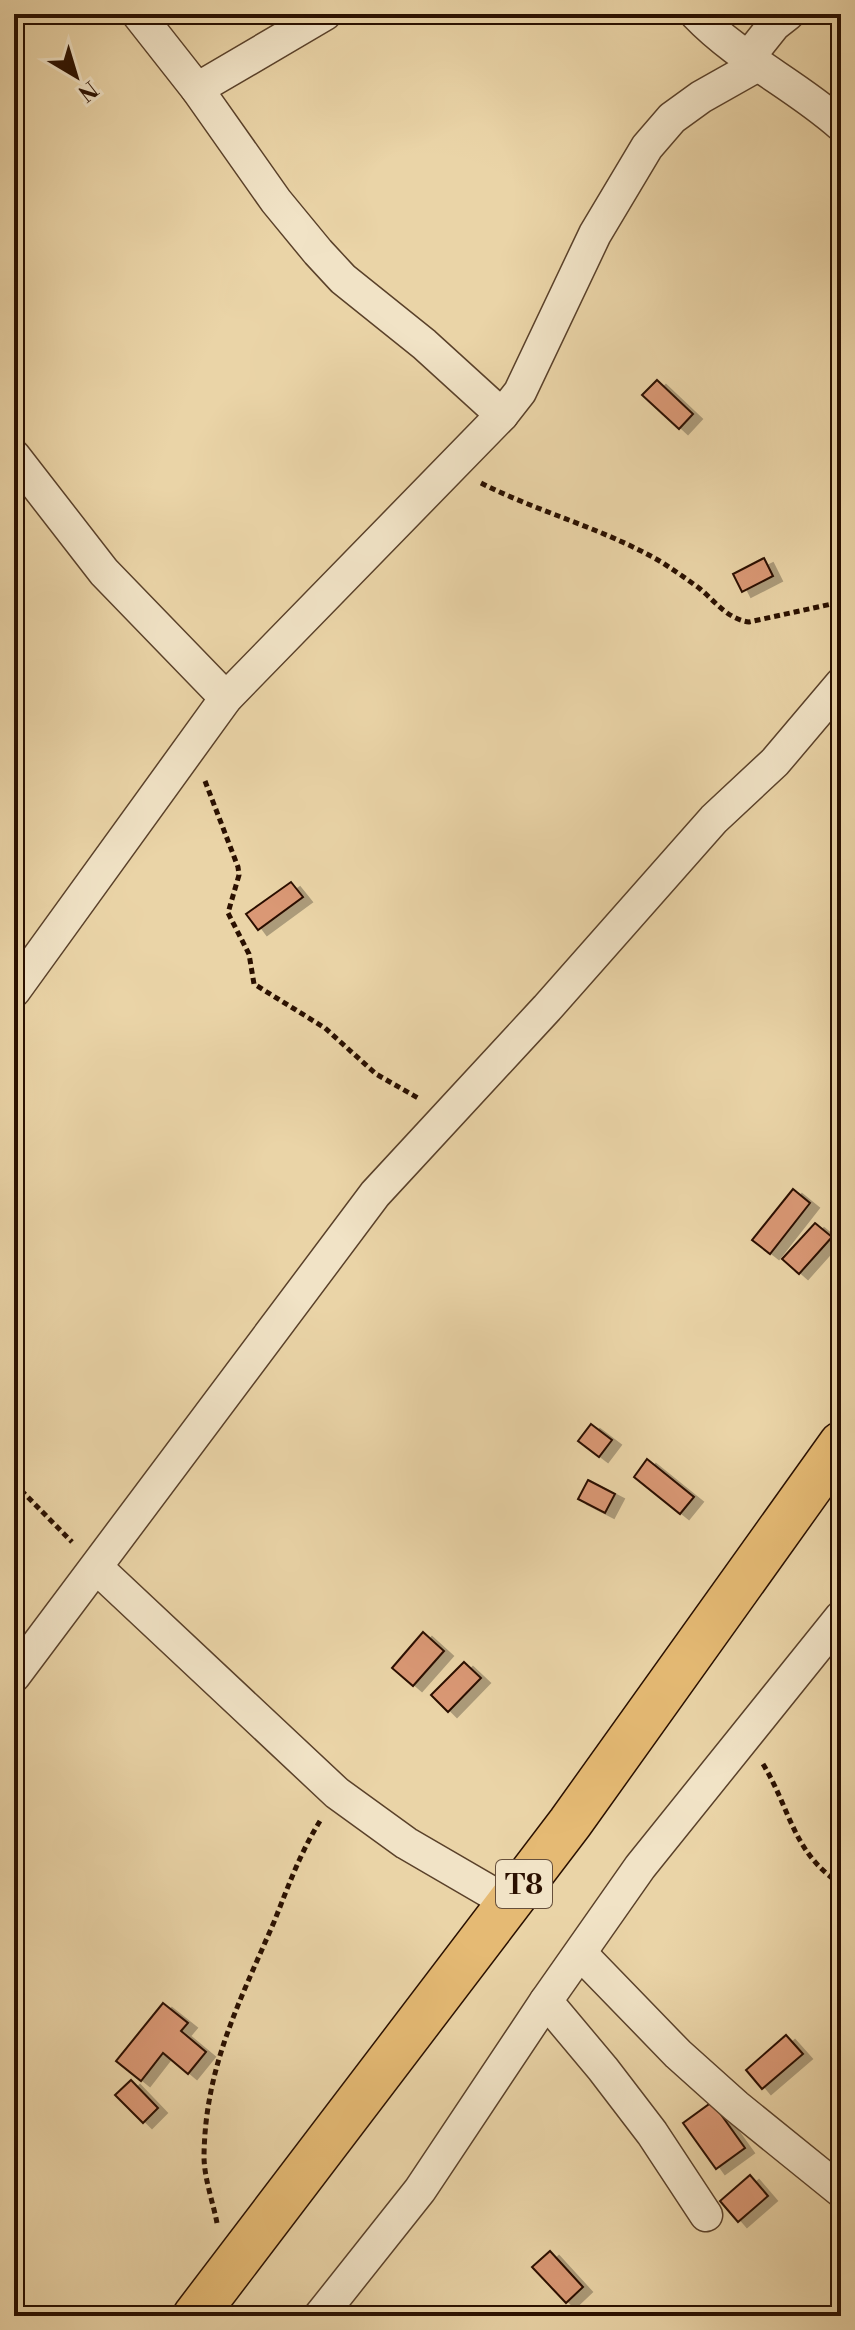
<svg xmlns="http://www.w3.org/2000/svg" width="855" height="2330" viewBox="0 0 855 2330" font-family="'Libre Bodoni',serif">
<style>
.building{fill:#da9875;stroke:#2a1000;stroke-width:2;filter:url(#shadow)}
.lines{fill:none;stroke-linecap:round;stroke-linejoin:round}
.street-casing{stroke:#5a412a;stroke-width:35}
.highway-casing{stroke:#2a1000;stroke-width:47}
.path{stroke:#2a1000;stroke-width:5;stroke-dasharray:6 4;stroke-linecap:butt}
.street{stroke:#f1e3c6;stroke-width:32}
.highway{stroke:#e5ba74;stroke-width:44}
.labels{text-anchor:middle;stroke-width:6;stroke-linejoin:round;paint-order:stroke}
.shield{fill:#f1e3c6;stroke:#664f3b;stroke-width:2}
.shield-label{font-size:28px;font-weight:bold;fill:#2a1000}
</style>
<defs>
<filter id="shadow"><feDropShadow dx="9" dy="5" stdDeviation="0" flood-color="#0004"/></filter>
</defs>
<rect width="100%" height="100%" fill="#ead4a7"/>
<filter id="stains"><feTurbulence type="fractalNoise" baseFrequency=".0025" numOctaves="4"/><feColorMatrix values="0 0 0 0 .2 0 0 0 0 .09 0 0 0 0 .02 0 0 0 .5 -.17"/></filter>
<radialGradient id="worn" r=".72"><stop offset=".6" stop-color="#630" stop-opacity="0"/><stop offset="1" stop-color="#630" stop-opacity=".3"/></radialGradient>
<g class="building">
<polygon points="657,380 693,414 679,429 642,395"/>
<polygon points="764,558 773,576 742,592 733,574"/>
<polygon points="291,882 303,897 258,930 246,914"/>
<polygon points="793,1189 810,1203 770,1254 752,1240"/>
<polygon points="815,1223 832,1237 799,1274 782,1259"/>
<polygon points="591,1424 612,1440 599,1457 578,1441"/>
<polygon points="647,1459 694,1497 680,1514 634,1477"/>
<polygon points="588,1480 615,1494 605,1513 578,1499"/>
<polygon points="423,1632 444,1651 413,1686 392,1668"/>
<polygon points="464,1662 481,1678 448,1712 431,1695"/>
<polygon points="163,2003 188,2023 181,2031 206,2052 188,2074 163,2053 141,2081 116,2061"/>
<polygon points="786,2035 803,2054 762,2089 746,2070"/>
<polygon points="131,2080 158,2108 143,2123 115,2095"/>
<polygon points="712,2102 745,2148 716,2169 683,2123"/>
<polygon points="750,2175 768,2196 738,2222 720,2201"/>
<polygon points="550,2251 583,2287 566,2303 532,2267"/>
</g>
<g class="lines">
<defs>
<g id="street">
<polyline points="138,14 197,89 276,201 318,252 343,279 424,344 502,415"/>
<path d="M 696,14 C 739,59 795,84 841,125"/>
<polyline points="747,59 774,25 788,14"/>
<polyline points="197,89 325,14"/>
<polyline points="14,456 104,572 226,698"/>
<polyline points="14,991 226,698 502,415 520,392 595,234 647,147 672,118 701,97 756,66"/>
<polyline points="97,1568 337,1793 406,1843 509,1903"/>
<polyline points="14,1676 375,1194 547,1008 714,819 775,762 841,684"/>
<polyline points="581,1954 678,2054 736,2106 841,2191"/>
<polyline points="546,2001 603,2069 652,2133 706,2215"/>
<polyline points="320,2316 420,2190 546,2001 640,1867 841,1617"/>
</g>
<polyline id="highway" points="195,2316 570,1823 841,1444"/>
</defs>
<use href="#street" class="street-casing"/>
<use href="#highway" class="highway-casing"/>
<g class="path">
<path d="M 481,483 C 540,513 606,529 663,563 C 675,571 687,579 699,588 C 715,601 727,619 749,622 L 841,602"/>
<polyline points="205,781 238,867 239,875 228,913 249,954 254,984 325,1028 376,1074 418,1098"/>
<polyline points="14,1483 72,1542"/>
<path d="M 763,1764 C 790,1808 793,1854 841,1884"/>
<path d="M 217,2223 C 213,2202 204,2178 204,2156 C 205,2067 240,2001 274,1922 C 288,1887 300,1853 320,1821"/>
</g>
<use href="#street" class="street"/>
<use href="#highway" class="highway"/>
</g>
<g class="labels">
<rect class="shield" x="496" y="1860" width="56" height="48" rx="6"/>
<g class="shield-label">
<text x="524" y="1894">T8</text>
</g>
</g>
<rect width="855" height="2330" fill="none" stroke="#ead4a7" stroke-width="48"/>
<rect x="16" y="16" width="823" height="2298" fill="none" stroke="#2a1000" stroke-width="4"/>
<rect x="24" y="24" width="807" height="2282" fill="none" stroke="#2a1000" stroke-width="2"/>
<g transform="translate(76 76) rotate(142)" stroke="#f1e3c6" stroke-width="6" paint-order="stroke">
<path d="M0-6L14 30L0 20L-14 30Z" fill="#2a1000"/>
<text y="-12" font-size="22" font-weight="bold" text-anchor="middle" fill="#2a1000">N</text>
</g>
<rect width="100%" height="100%" filter="url(#stains)"/>
<rect width="100%" height="100%" fill="url(#worn)"/>
</svg>
